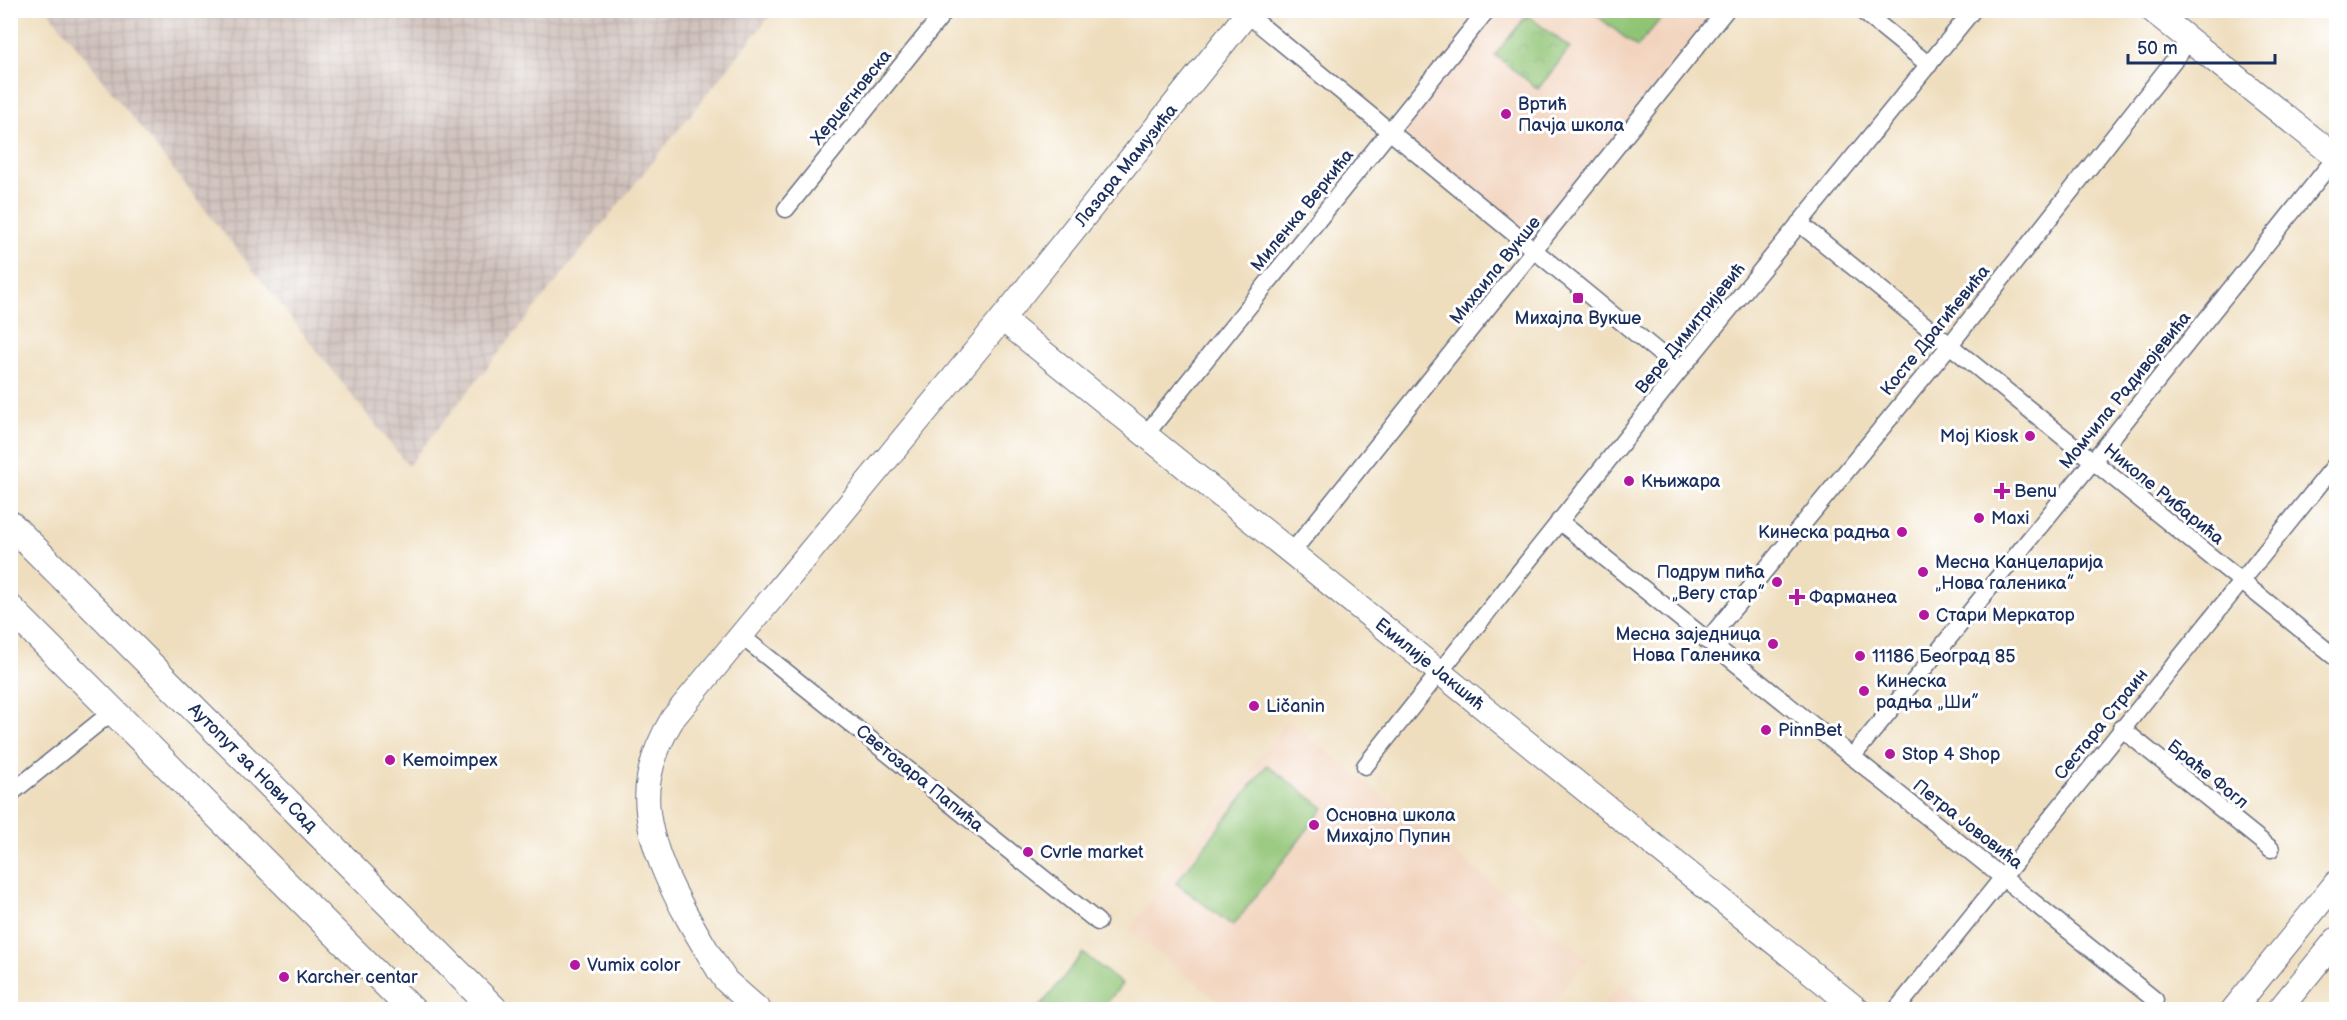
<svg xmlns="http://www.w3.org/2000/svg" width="2347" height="1020" viewBox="0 0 2347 1020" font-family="'Balsamiq Sans',sans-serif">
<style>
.built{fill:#f2d4be}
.industrial{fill:url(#industrial-grid)}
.park{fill:url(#park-crowns);stroke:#567a6a;stroke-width:1.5}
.pitch{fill:#90c475;stroke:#567a6a;stroke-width:1.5}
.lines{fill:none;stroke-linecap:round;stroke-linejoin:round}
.street-casing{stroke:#656c80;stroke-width:19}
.secondary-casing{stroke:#656c80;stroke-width:26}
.primary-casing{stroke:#656c80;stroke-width:29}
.street{stroke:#fff;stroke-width:16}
.secondary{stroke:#fff;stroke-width:24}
.primary{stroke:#fff;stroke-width:27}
.poi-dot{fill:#b5179e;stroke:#fff;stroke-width:2}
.labels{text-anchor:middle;stroke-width:6;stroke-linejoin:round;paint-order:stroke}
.street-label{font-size:18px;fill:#1b2f5e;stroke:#fff}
.poi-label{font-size:18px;fill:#1b2f5e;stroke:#fff;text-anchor:start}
</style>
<defs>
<pattern id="industrial-grid" width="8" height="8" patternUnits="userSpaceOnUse" patternTransform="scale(1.5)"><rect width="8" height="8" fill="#cfc0ba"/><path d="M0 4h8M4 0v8" fill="none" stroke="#b1a5a2"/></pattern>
<pattern id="park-crowns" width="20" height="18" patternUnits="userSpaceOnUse" patternTransform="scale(1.5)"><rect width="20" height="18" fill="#90c475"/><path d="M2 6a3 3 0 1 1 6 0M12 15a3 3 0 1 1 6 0" fill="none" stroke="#75a063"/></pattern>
</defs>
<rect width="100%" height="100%" fill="#fff"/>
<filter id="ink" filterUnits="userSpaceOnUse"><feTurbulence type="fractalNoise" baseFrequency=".0167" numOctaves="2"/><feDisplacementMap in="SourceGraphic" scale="12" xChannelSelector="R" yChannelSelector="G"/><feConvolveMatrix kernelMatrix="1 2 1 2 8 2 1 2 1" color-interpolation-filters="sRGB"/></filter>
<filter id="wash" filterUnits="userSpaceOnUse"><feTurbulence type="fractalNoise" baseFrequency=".008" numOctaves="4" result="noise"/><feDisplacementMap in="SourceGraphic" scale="24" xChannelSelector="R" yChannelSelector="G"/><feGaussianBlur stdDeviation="1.35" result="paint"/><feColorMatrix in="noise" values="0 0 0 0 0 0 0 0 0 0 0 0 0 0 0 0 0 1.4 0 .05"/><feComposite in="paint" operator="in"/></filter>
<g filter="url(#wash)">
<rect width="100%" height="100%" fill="#efdebe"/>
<g class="built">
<polygon points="1487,11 1726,11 1535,251 1390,132"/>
<polygon points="1287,720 1588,959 1548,1009 1228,1009 1129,930"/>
<polygon points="1621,983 1654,1009 1600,1009"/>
</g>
<polygon class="industrial" points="48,11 774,11 408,466"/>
<polygon class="park" points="1527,15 1570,48 1538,89 1495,55"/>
<g class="pitch">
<polygon points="1591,11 1667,10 1667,11 1637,47"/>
<polygon points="1267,765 1324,808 1233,926 1176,883"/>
<polygon points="1083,953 1122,984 1102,1009 1038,1009"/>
</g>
</g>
<g filter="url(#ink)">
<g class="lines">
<defs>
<g id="street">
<polyline points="1861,10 1929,65"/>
<polyline points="1247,14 1680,370"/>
<polyline points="786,209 946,10"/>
<polyline points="1799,223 2336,658"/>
<polyline points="1146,434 1487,10"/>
<polyline points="1559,521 2155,1000"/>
<polyline points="1292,552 1726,10"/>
<polyline points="740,635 1098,922"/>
<polyline points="1707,641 1949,346 2189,41"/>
<polyline points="2121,728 2271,849"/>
<polyline points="1852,757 2106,445 2336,157"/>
<polyline points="1365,766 1680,370 1973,10"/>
<polyline points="10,794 113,711"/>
<polyline points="1896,1010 2336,464"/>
</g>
<g id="secondary">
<polyline points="2152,10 2336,157"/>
<polyline points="1002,319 1858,1010"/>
<path d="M 759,1010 L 726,981 L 718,969 C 687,918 637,840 649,778 C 653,756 662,736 673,718 L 1002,319 L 1250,10"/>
<polyline points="2233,1010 2336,883"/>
<polyline points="2279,1010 2336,940"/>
</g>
<g id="primary">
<polyline points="10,524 495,1010"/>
<polyline points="10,608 412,1010"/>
</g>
</defs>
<use href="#street" class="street-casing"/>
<use href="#secondary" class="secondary-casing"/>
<use href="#primary" class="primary-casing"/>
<use href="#street" class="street"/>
<use href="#secondary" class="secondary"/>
<use href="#primary" class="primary"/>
</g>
</g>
<g class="poi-dot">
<circle cx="1506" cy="114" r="6"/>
<rect x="1572" y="292" width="12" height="12" rx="3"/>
<circle cx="2030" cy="436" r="6"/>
<circle cx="1629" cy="481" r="6"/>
<path d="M1999 482h6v6h6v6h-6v6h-6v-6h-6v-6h6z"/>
<circle cx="1979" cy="518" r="6"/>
<circle cx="1902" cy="532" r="6"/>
<circle cx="1923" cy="572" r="6"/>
<circle cx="1777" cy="582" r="6"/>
<path d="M1794 588h6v6h6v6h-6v6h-6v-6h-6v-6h6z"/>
<circle cx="1924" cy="615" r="6"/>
<circle cx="1773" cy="644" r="6"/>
<circle cx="1860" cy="656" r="6"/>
<circle cx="1864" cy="691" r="6"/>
<circle cx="1254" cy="706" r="6"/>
<circle cx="1766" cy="730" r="6"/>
<circle cx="1890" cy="754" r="6"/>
<circle cx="390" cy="760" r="6"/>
<circle cx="1314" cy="825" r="6"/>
<circle cx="1028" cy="852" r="6"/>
<circle cx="575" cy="965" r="6"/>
<circle cx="284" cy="977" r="6"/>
</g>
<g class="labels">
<g class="street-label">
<text transform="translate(851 97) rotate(-51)" y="6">Херцегновска</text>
<text transform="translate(1126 165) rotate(-51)" y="6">Лазара Мамузића</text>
<text transform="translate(1302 210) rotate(-51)" y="6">Миленка Веркића</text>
<text transform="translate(1495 270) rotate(-51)" y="6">Михаила Вукше</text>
<text transform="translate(1690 328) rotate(-51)" y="6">Вере Димитријевић</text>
<text transform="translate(1935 330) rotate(-51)" y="6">Косте Драгићевића</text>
<text transform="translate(2125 390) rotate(-51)" y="6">Момчила Радивојевића</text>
<text transform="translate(2164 494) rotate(39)" y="6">Николе Рибарића</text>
<text transform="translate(1430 664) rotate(39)" y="6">Емилије Јакшић</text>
<text transform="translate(2101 724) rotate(-51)" y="6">Сестара Страин</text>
<text transform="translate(253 767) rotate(45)" y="6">Аутопут за Нови Сад</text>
<text transform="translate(2208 774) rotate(39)" y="6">Браће Фогл</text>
<text transform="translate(920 778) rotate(39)" y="6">Светозара Папића</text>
<text transform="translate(1968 824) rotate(38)" y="6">Петра Јововића</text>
</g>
<g class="poi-label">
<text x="1518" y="110">Вртић<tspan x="1518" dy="21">Пачја школа</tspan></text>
<text x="1578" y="324" text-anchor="middle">Михајла Вукше</text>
<text x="2018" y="442" text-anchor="end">Moj Kiosk</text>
<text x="1641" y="487">Књижара</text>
<text x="2014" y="497">Benu</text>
<text x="1991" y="524">Maxi</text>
<text x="1890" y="538" text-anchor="end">Кинеска радња</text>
<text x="1935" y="568">Месна Канцеларија<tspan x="1935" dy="21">„Нова галеника”</tspan></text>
<text x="1765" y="578" text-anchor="end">Подрум пића<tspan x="1765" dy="21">„Вегу стар”</tspan></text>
<text x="1809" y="603">Фарманеа</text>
<text x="1936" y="621">Стари Меркатор</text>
<text x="1761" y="640" text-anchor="end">Месна заједница<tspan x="1761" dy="21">Нова Галеника</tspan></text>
<text x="1872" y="662">11186 Београд 85</text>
<text x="1876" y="687">Кинеска<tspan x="1876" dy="21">радња „Ши”</tspan></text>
<text x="1266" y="712">Ličanin</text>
<text x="1778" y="736">PinnBet</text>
<text x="1902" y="760">Stop 4 Shop</text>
<text x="402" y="766">Kemoimpex</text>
<text x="1326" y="821">Основна школа<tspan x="1326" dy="21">Михајло Пупин</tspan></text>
<text x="1040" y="858">Cvrle market</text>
<text x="587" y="971">Vumix color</text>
<text x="296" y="983">Karcher centar</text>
</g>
</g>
<rect width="2347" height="1020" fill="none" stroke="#fff" stroke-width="36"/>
<path d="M2128 54v9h147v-9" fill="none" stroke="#1b2f5e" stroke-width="3"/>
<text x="2137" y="54" font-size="18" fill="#1b2f5e" stroke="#ffffff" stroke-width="4.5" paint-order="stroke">50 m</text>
</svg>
